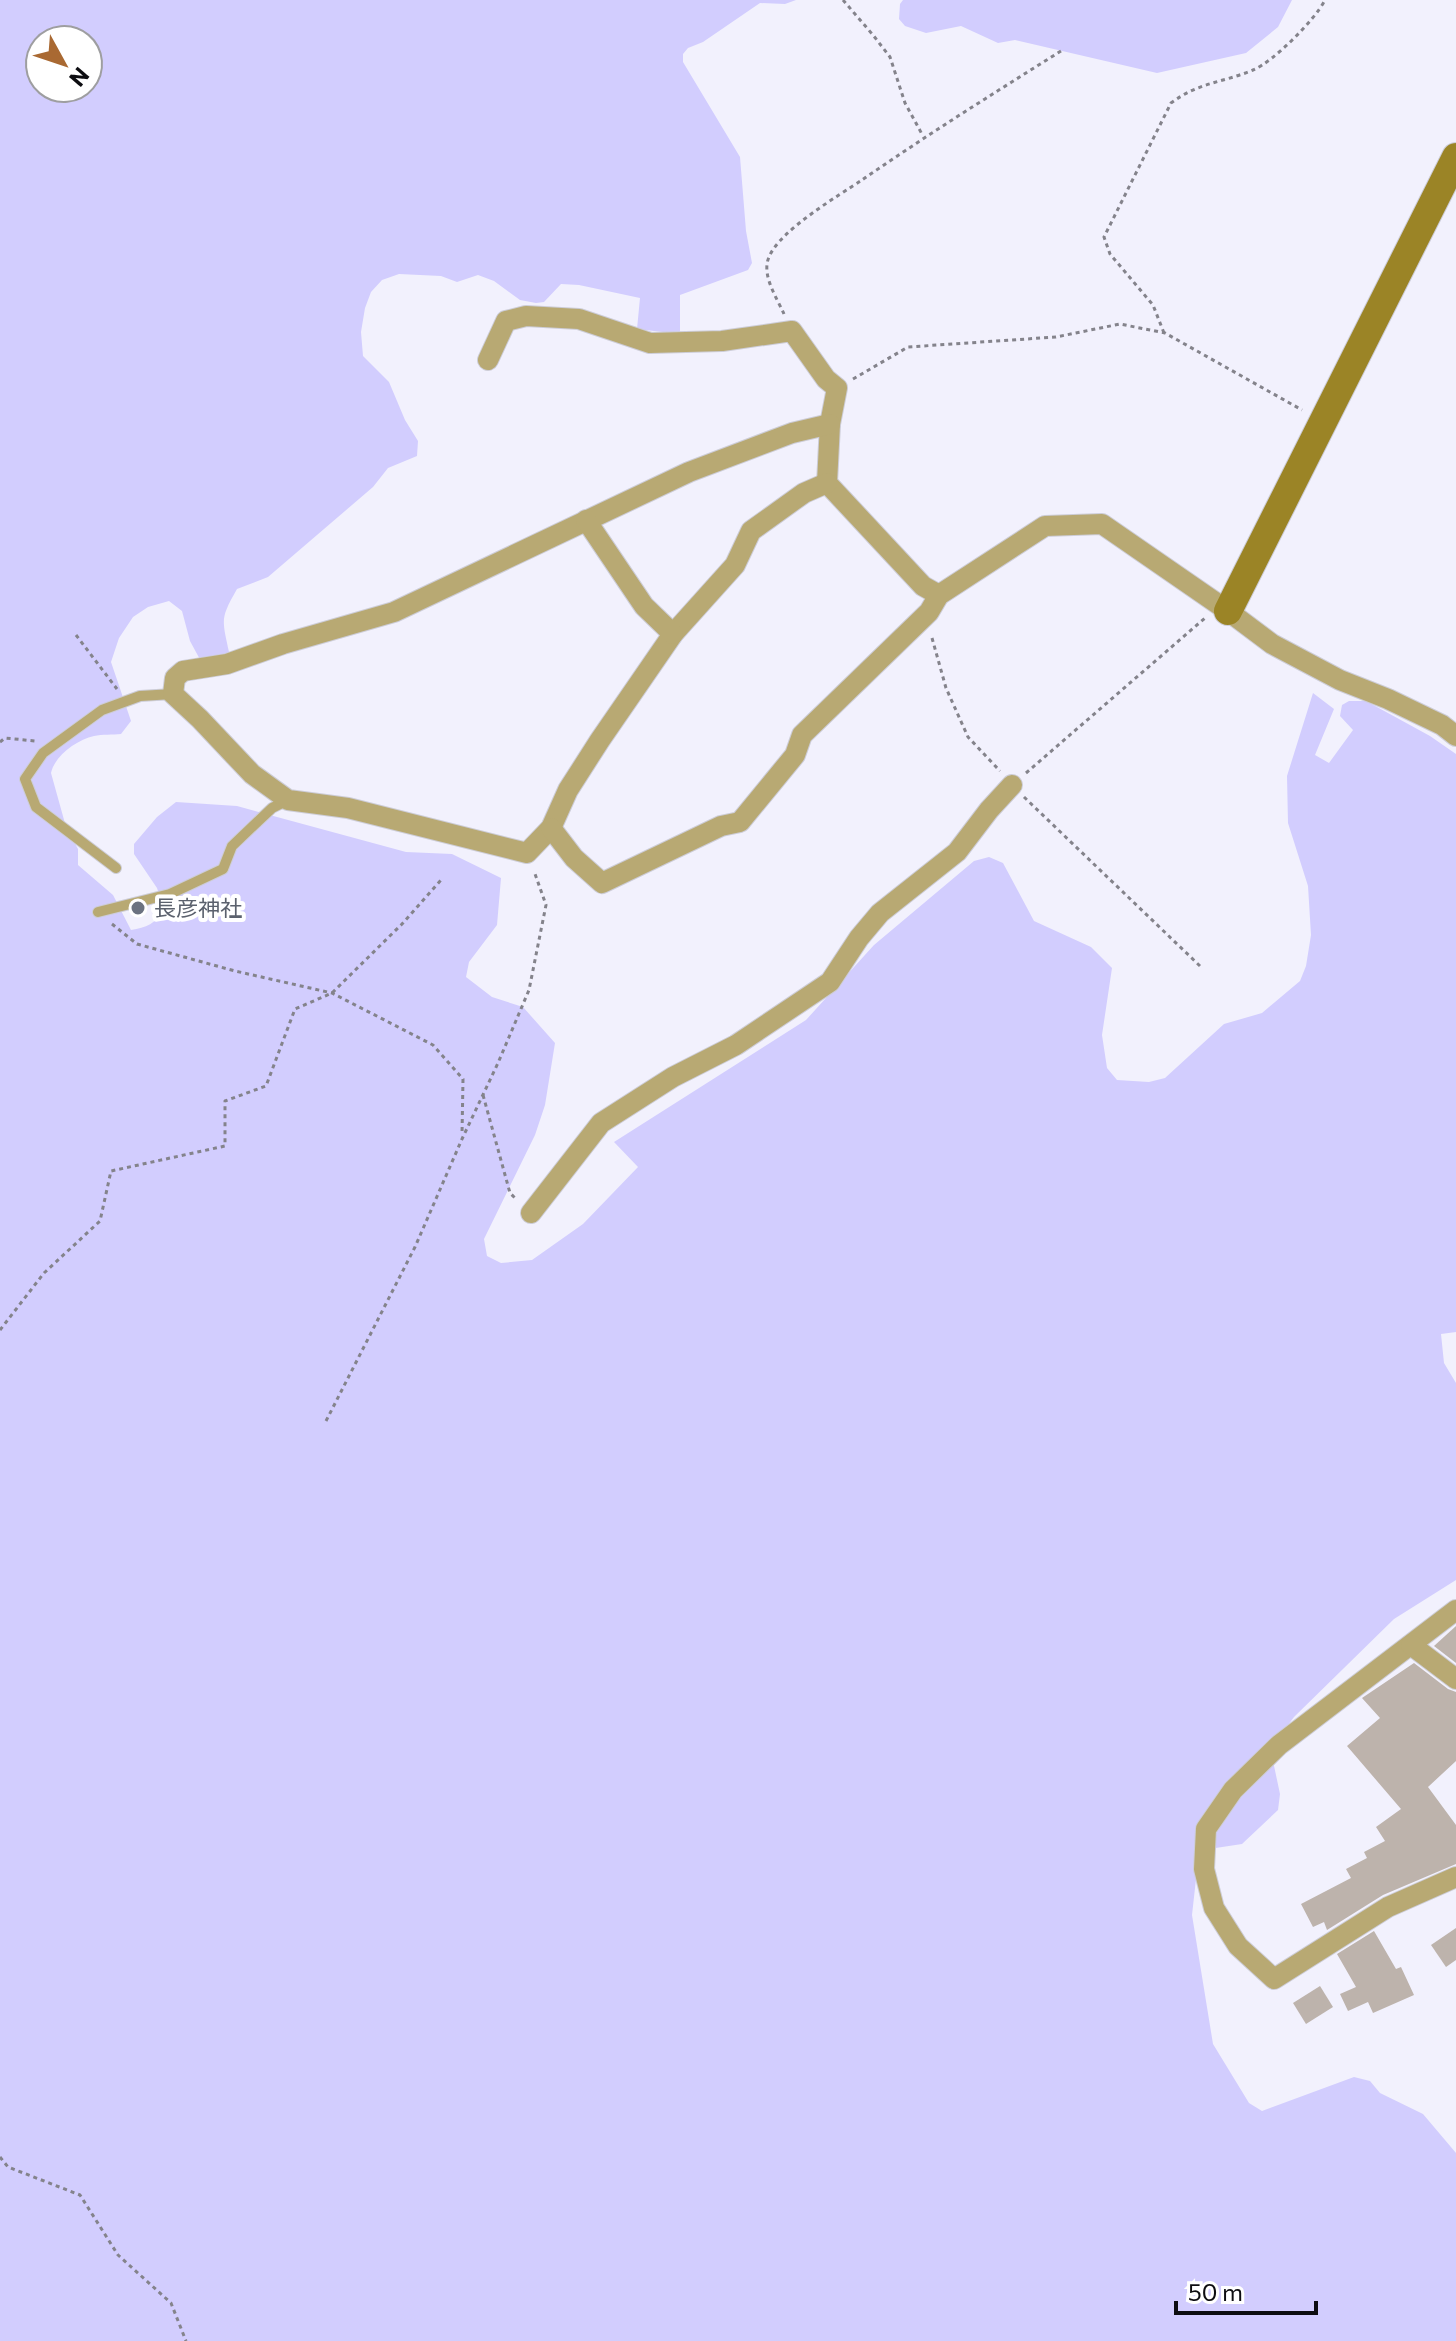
<svg xmlns="http://www.w3.org/2000/svg" width="1456" height="2341" viewBox="0 0 1456 2341" font-family="Commissioner,'Noto Sans JP',sans-serif">
<style>
.green{fill:#d2cdfe;fill-rule:evenodd}
.building{fill:#bdb3ac}
.lines{fill:none;stroke-linecap:round;stroke-linejoin:round}
.lane-casing{stroke:#cdcdd7;stroke-width:12}
.street-casing{stroke:#cdcdd7;stroke-width:22}
.secondary-casing{stroke:#cdcdd7;stroke-width:30}
.path{stroke:#84838b;stroke-width:3;stroke-dasharray:4 4;stroke-linecap:butt}
.lane{stroke:#b8a973;stroke-width:10}
.street{stroke:#b8a973;stroke-width:20}
.secondary{stroke:#9b8426;stroke-width:28}
.worship-dot{fill:#6b7280;stroke:#fff;stroke-width:3}
.labels{text-anchor:middle;stroke-width:8;stroke-linejoin:round;paint-order:stroke}
.worship-label{font-size:22px;fill:#5b616d;stroke:#fff;text-anchor:start}
</style>
<rect width="100%" height="100%" fill="#f2f1fd"/>
<g class="green">
<path d="M 0,0 L 796,0 L 785,4 L 760,3 L 703,42 L 688,48 L 683,54 L 683,62 L 740,157 L 746,231 L 752,263 L 748,270 L 680,295 L 680,334 L 637,329 L 640,298 L 579,285 L 561,284 L 544,302 L 536,303 L 520,300 L 494,281 L 478,275 L 457,282 L 441,276 L 399,274 L 382,280 L 371,292 L 365,308 L 361,332 L 363,356 L 389,382 L 405,420 L 418,441 L 417,456 L 388,468 L 373,487 L 268,577 L 237,589 C 220,619 222,619 229,652 L 203,665 L 190,641 L 182,611 L 169,601 L 148,607 L 133,617 L 119,638 L 111,662 L 131,721 L 121,734 C 113,735 102,734 94,736 C 77,740 55,755 51,773 L 66,827 L 78,849 L 78,865 L 113,895 L 131,930 C 146,928 156,923 164,910 L 157,888 L 134,854 L 134,844 L 157,817 L 176,802 L 237,806 L 406,852 L 452,854 L 501,878 L 497,925 L 469,962 L 466,977 L 492,997 L 523,1007 L 555,1043 L 545,1105 L 535,1135 L 484,1239 L 487,1256 L 501,1263 L 532,1260 L 583,1224 L 638,1167 L 614,1142 L 806,1020 L 874,945 L 974,861 L 989,857 L 1003,863 L 1034,921 L 1091,947 L 1112,968 L 1102,1035 L 1107,1068 L 1117,1080 L 1149,1082 L 1165,1078 L 1224,1024 L 1262,1013 L 1300,981 L 1306,966 L 1311,935 L 1308,886 L 1288,823 L 1287,776 L 1313,693 L 1334,709 L 1315,755 L 1329,763 L 1353,730 L 1340,716 L 1342,705 L 1349,701 L 1366,701 L 1430,736 L 1456,754 L 1456,1332 L 1441,1334 L 1444,1363 L 1456,1383 L 1456,1580 L 1394,1619 L 1294,1717 L 1274,1744 L 1273,1761 L 1280,1794 L 1278,1810 L 1242,1844 L 1209,1849 L 1196,1879 L 1192,1915 L 1213,2044 L 1249,2103 L 1262,2111 L 1354,2077 L 1370,2081 L 1380,2093 L 1423,2114 L 1456,2153 L 1456,2341 L 0,2341 ZM 40,40 L 88,40 L 88,88 L 40,88 Z"/>
<polygon points="903,0 1292,0 1278,27 1246,53 1157,73 1015,40 998,43 961,26 926,33 905,26 899,19 900,4"/>
</g>
<g class="building">
<polygon points="1456,1626 1456,1663 1434,1646"/>
<polygon points="1414,1663 1448,1689 1456,1692 1456,1761 1428,1787 1456,1825 1456,1864 1383,1895 1327,1930 1324,1922 1313,1927 1301,1904 1351,1878 1346,1869 1367,1858 1364,1852 1385,1841 1376,1827 1401,1809 1347,1746 1380,1718 1362,1698"/>
<polygon points="1456,1928 1456,1960 1446,1967 1431,1945"/>
<polygon points="1374,1931 1396,1969 1401,1967 1414,1995 1373,2013 1368,2002 1348,2011 1340,1994 1356,1987 1337,1954"/>
<polygon points="1320,1986 1333,2007 1306,2024 1293,2003"/>
</g>
<g class="lines">
<defs>
<g id="lane">
<polyline points="116,868 36,807 25,779 43,753 102,710 140,696 173,694"/>
<polyline points="98,912 170,894 223,869 232,846 272,808 288,800"/>
</g>
<g id="street">
<polyline points="488,360 506,321 526,316 579,319 650,343 722,341 792,331 826,379 837,388 830,424 827,483 923,586 939,595"/>
<polyline points="827,483 804,493 751,531 735,565 673,634 600,740 568,790 551,828 527,853 348,808 288,800 252,774 200,719 173,694 175,678 183,671 227,664 283,644 394,612 689,472 792,433 830,424"/>
<polyline points="586,520 644,606 673,634"/>
<polyline points="551,828 574,858 602,883 721,826 740,822 795,755 802,735 929,612 939,595 1045,526 1102,524 1228,611 1272,644 1340,680 1388,699 1442,725 1456,736"/>
<polyline points="531,1213 601,1123 673,1077 736,1045 830,982 859,938 880,913 957,852 989,810 1012,785"/>
<polyline points="1456,1610 1279,1745 1233,1790 1206,1829 1204,1869 1214,1908 1238,1946 1274,1979 1388,1907 1456,1877"/>
<polyline points="1411,1645 1456,1679"/>
</g>
<polyline id="secondary" points="1228,611 1456,157"/>
</defs>
<use href="#lane" class="lane-casing"/>
<use href="#street" class="street-casing"/>
<use href="#secondary" class="secondary-casing"/>
<g class="path">
<polyline points="843,0 873,35 890,57 905,103 923,136"/>
<path d="M 784,314 C 777,298 761,275 769,257 C 780,230 838,196 862,180 C 927,135 994,93 1061,51"/>
<path d="M 1164,333 L 1153,305 L 1110,254 L 1104,237 L 1171,103 C 1199,82 1222,83 1253,70 C 1273,62 1315,20 1325,0"/>
<polyline points="853,379 908,347 1056,337 1120,324 1165,333 1302,410"/>
<polyline points="76,635 117,689"/>
<polyline points="932,638 946,688 968,737 1000,771"/>
<polyline points="0,742 5,738 35,741"/>
<polyline points="1026,773 1205,618"/>
<polyline points="1024,797 1200,966"/>
<polyline points="112,924 137,944 235,971 332,993 433,1045 463,1079 462,1135"/>
<polyline points="483,1095 510,1193 517,1200"/>
<polyline points="0,1330 44,1273 100,1221 111,1171 225,1146 225,1101 266,1086 295,1009 332,993 402,924 441,880"/>
<polyline points="326,1421 415,1247 462,1139 498,1063 529,990 546,905 534,871"/>
<polyline points="0,2157 8,2167 80,2195 118,2255 171,2303 186,2341"/>
</g>
<use href="#lane" class="lane"/>
<use href="#street" class="street"/>
<use href="#secondary" class="secondary"/>
</g>
<circle class="worship-dot" cx="138" cy="908" r="8"/>
<g class="labels">
<g class="worship-label">
<text x="154" y="916">長彦神社</text>
</g>
</g>
<g transform="translate(64 64) rotate(130)"><circle r="38" fill="#ffffff" stroke="#9e9ea0" stroke-width="2"/>
<path d="M0-6L14 30L0 20L-14 30Z" fill="#a96932"/>
<text y="-12" font-size="22" font-weight="bold" text-anchor="middle" fill="#0d0d11">N</text>
</g>
<path d="M1176 2301v12h140v-12" fill="none" stroke="#0d0d11" stroke-width="4"/>
<text x="1188" y="2301" font-size="24" fill="#0d0d11" stroke="#ffffff" stroke-width="6" paint-order="stroke">50 m</text>
</svg>
